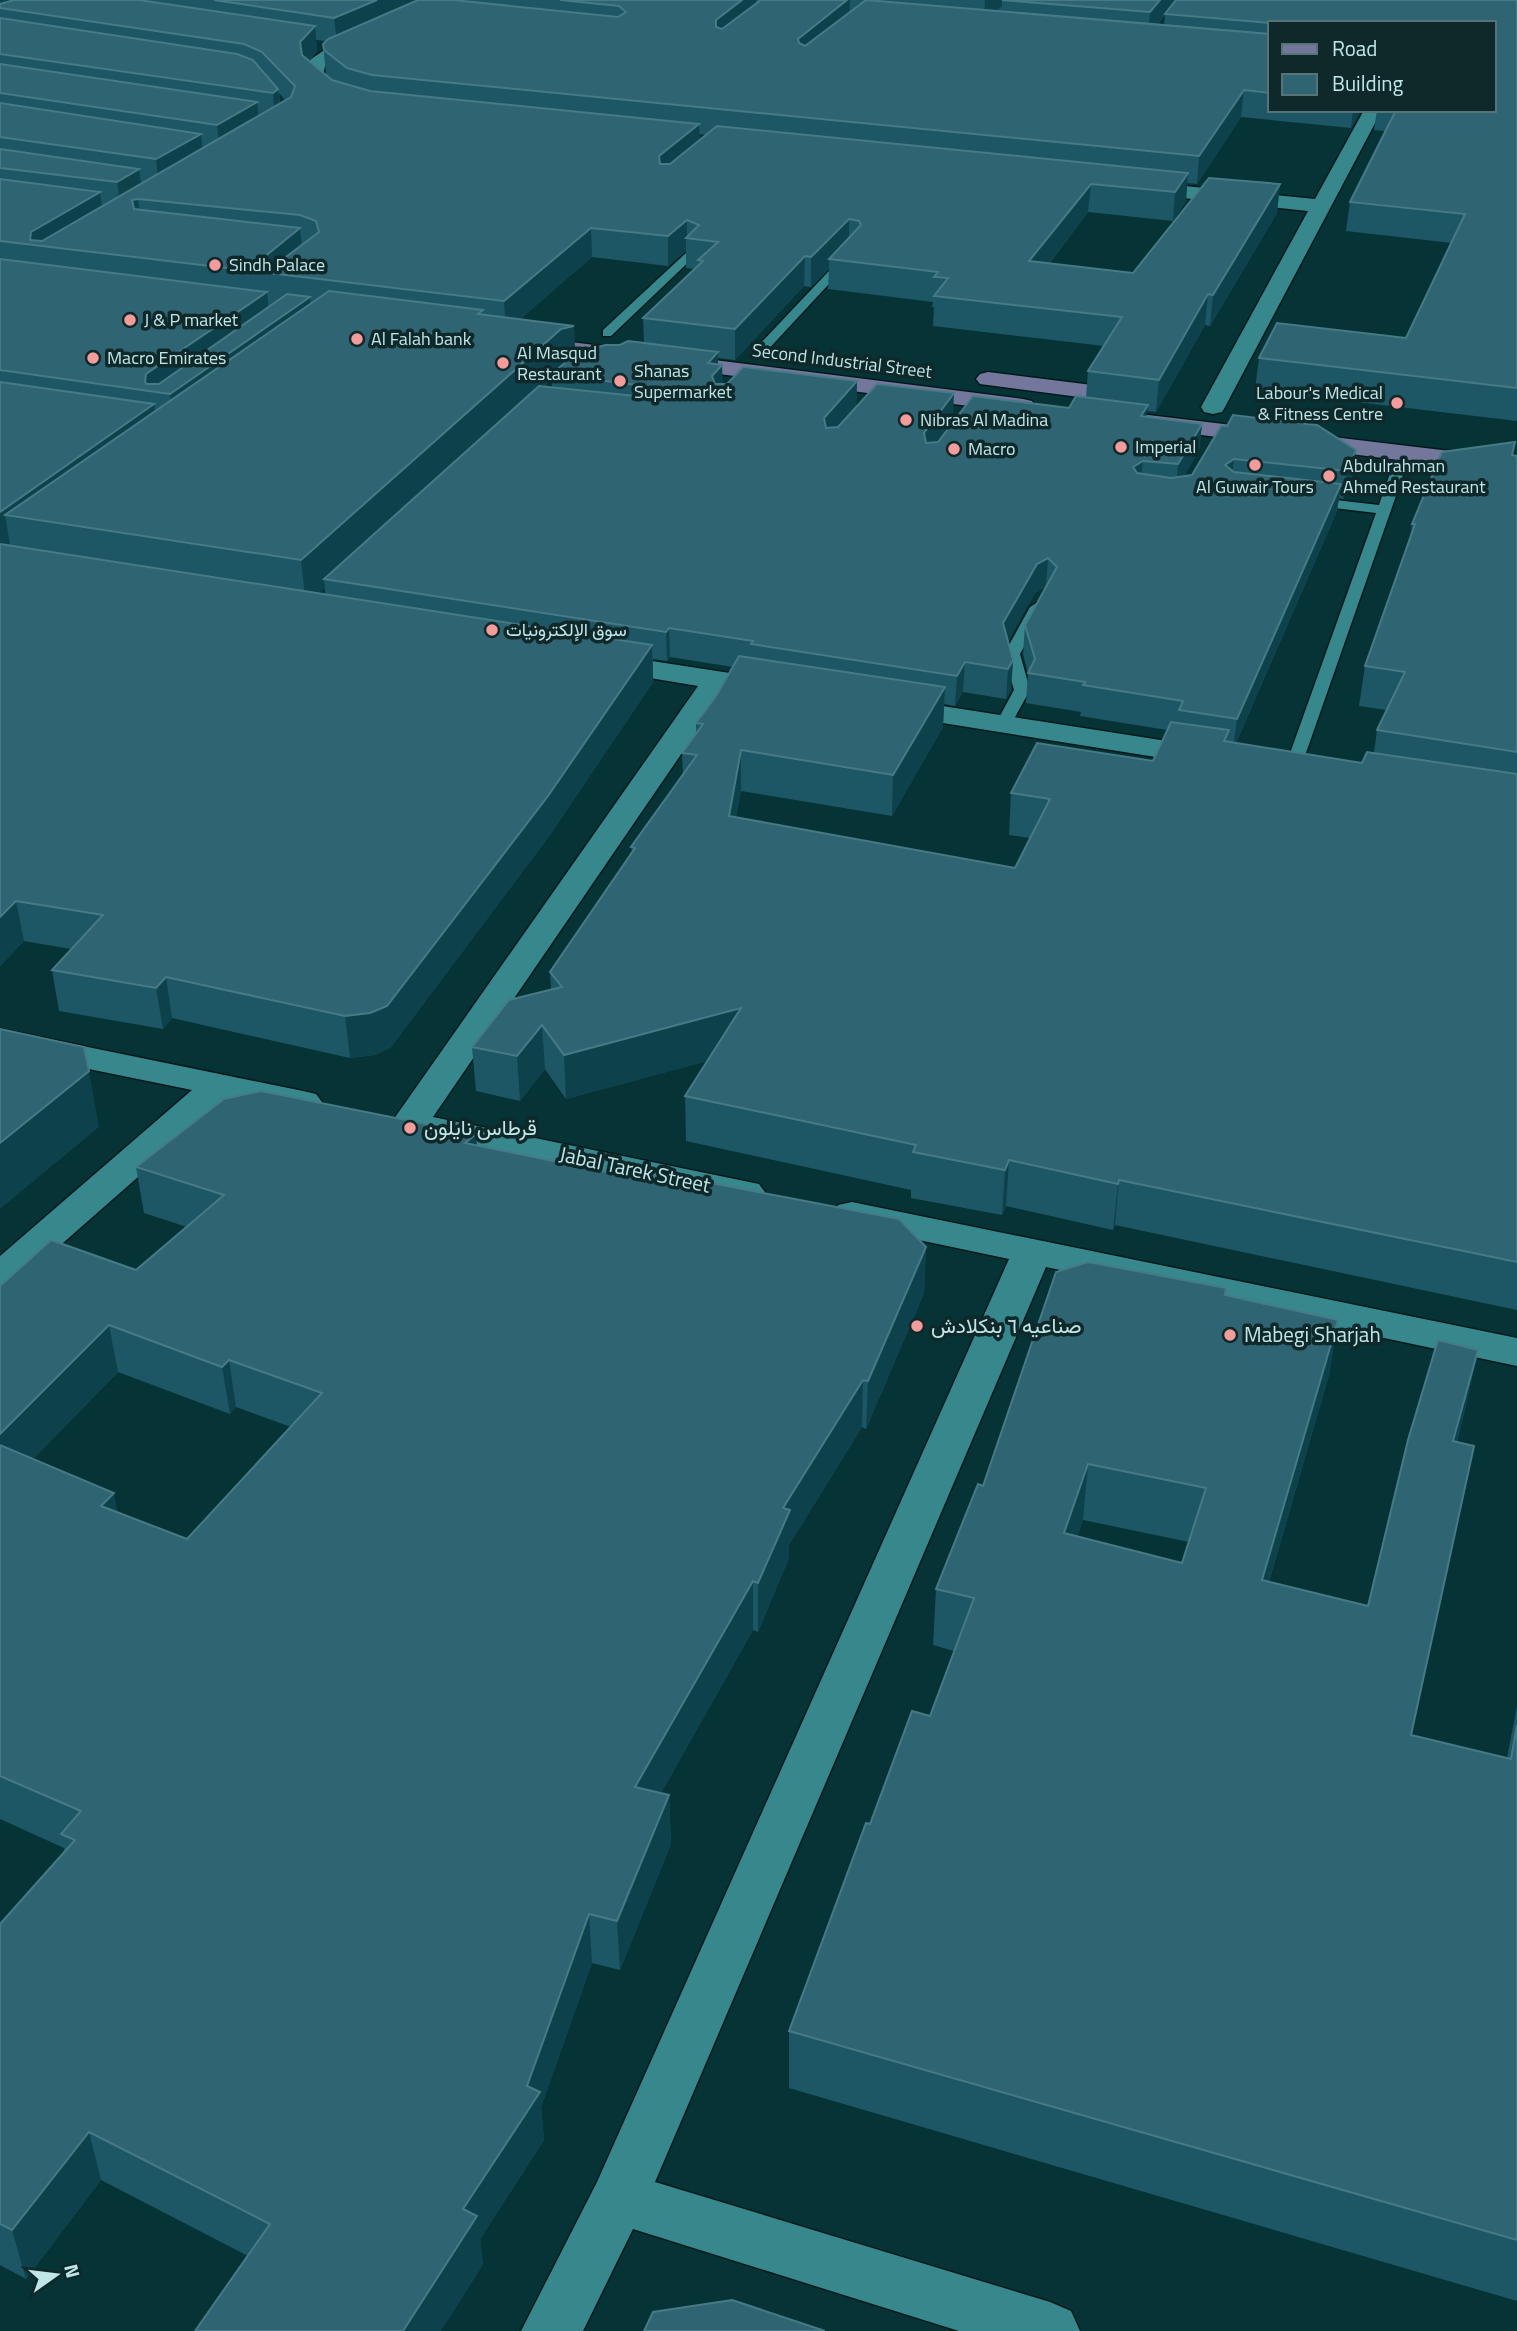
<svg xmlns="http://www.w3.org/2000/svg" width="1517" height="2331" viewBox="0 0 1517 2331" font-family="'Titillium Web',Vazirmatn,sans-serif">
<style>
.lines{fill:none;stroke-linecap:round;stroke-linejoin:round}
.service-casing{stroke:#021a1b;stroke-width:3}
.minor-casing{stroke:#021a1b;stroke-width:3}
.primary-casing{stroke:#021a1b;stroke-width:3}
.service{fill:#37888d;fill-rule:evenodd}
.minor{fill:#37888d;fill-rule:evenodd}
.primary{fill:#74779c;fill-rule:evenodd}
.wall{fill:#1d5665;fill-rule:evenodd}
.shaded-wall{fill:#0d424c}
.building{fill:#2f6573;stroke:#467a85;stroke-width:2;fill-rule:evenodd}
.poi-dot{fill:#f59b9a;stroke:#0f2829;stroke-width:2.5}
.labels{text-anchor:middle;stroke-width:7;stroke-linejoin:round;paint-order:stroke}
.far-poi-label{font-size:18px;fill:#c1e6e8;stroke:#0f2829;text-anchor:start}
.far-street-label{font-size:18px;fill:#c1e6e8;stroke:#0f2829}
.poi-label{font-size:21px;fill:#c1e6e8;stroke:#0f2829;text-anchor:start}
.street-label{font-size:21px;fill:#c1e6e8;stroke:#0f2829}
</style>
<rect width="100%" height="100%" fill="#063436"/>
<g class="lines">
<defs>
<g id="service">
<polygon points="687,252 697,254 611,336 603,336 603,330"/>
<polygon points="844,255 854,257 764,354 756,354 756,348"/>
<polygon points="1404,449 1411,453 1300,770 1298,774 1286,774 1284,770 1376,513 1309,505 1302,501 1309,497 1379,505 1397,453"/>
<polygon points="1038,602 1046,607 1020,654 1030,690 1009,728 997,728 995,725 1014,690 1004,654 1030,607"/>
</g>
<g id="minor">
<polygon points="442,0 464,0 462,3 338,57 325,66 323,76 351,97 354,101 351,105 339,105 306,79 304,74 311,59 326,49"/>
<polygon points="1364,110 1382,110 1225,407 1222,412 1213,414 1204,412 1201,407 1308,211 1135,193 1128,191 1125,187 1128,183 1135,181 1315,199"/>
<polygon points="600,653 776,680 786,683 791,689 786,695 776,698 725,690 433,1117 759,1184 765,1192 759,1200 745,1204 424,1137 397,1131 391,1123 698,686 590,668 586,662 590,656"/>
<polygon points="891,698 1212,748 1223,750 1227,757 1223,764 1212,766 880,713 876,707 880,701"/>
<polygon points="0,1029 303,1091 316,1094 322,1102 316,1110 303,1113 228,1098 14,1286 0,1290 0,1256 192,1090 0,1051"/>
<polygon points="852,1202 1517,1338 1517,1366 1046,1267 655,2182 1050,2302 1071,2311 1080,2331 959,2331 633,2229 583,2331 521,2331 597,2182 1009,1259 838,1223 832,1214 838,1205"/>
</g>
<g id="primary">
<polygon points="523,336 1023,399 1032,401 1035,406 1032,411 1023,413 515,348 512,343 515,338"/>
<polygon points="988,372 1140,391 1148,393 1152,398 1148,403 1140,405 980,384 976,379 980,374"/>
<polygon points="1148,415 1517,459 1517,475 1139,427 1136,422 1139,417"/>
</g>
</defs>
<use href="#service" class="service-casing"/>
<use href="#minor" class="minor-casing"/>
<use href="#primary" class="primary-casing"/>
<use href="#service" class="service"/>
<use href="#minor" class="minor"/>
<use href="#primary" class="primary"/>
</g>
<g class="wall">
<path d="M 0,0 L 1517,0 L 1517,421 L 1255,390 L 1259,358 L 1406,338 L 1452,243 L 1346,231 L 1350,202 L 1385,131 L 1374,130 L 1377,110 L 1494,110 L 1270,23 L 1270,110 L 1361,110 L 1351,128 L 1241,117 L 1197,184 L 1187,183 L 1186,201 L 1173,221 L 1088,212 L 1049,264 L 1133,273 L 1280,184 L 1277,213 L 1210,326 L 1205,325 L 1156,412 L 1147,411 L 1147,417 L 1202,424 L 1199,450 L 1184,476 L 1192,475 L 1221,426 L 1356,450 L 1352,478 L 1343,499 L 1339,498 L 1337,511 L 1236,743 L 1362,763 L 1374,753 L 1377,730 L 1387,710 L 1359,706 L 1365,666 L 1410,538 L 1412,524 L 1513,455 L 1517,456 L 1517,1310 L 1115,1225 L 1113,1230 L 1006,1206 L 1002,1215 L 911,1198 L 911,1190 L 686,1141 L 685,1096 L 707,1061 L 566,1099 L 545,1069 L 520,1101 L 476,1091 L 472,1047 L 551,989 L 550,972 L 632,852 L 631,847 L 683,775 L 682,753 L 696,734 L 696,723 L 716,696 L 733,667 L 670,657 L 667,661 L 653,659 L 653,682 L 550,835 L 391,1047 L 375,1055 L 350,1058 L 172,1018 L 163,1029 L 59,1011 L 52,970 L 71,949 L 24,941 L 0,966 ZM 1165,15 L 1164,25 L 1158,24 ZM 316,40 L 326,41 L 323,44 L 326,75 L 309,61 L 317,51 ZM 279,93 L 285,100 L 280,103 ZM 699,134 L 706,135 L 700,140 ZM 686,251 L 686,268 L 695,269 L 643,318 L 644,343 L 620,345 L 575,354 L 520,319 L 592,257 L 668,266 ZM 829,269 L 828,289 L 933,302 L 932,307 L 934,307 L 933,326 L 1104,346 L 1088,371 L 1086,397 L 1069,408 L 936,442 L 953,420 L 856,407 L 857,381 L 722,384 L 722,365 L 718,364 L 718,358 L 735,360 L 804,286 L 811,287 ZM 552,379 L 552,387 L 545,386 ZM 1046,587 L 1025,625 L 1023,654 L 1028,673 L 1026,703 L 1081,712 L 1080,716 L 1167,730 L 1153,761 L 1011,793 L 1009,835 L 1030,838 L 1015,868 L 736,817 L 741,791 L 892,816 L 943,727 L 944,704 L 955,706 L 963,692 L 1006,699 L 1011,690 L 1013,660 L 1008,641 L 1035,593 ZM 325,588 L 325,594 L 319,593 Z"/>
<path d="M 477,1146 L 926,1247 L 924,1293 L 866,1429 L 862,1427 L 789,1545 L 789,1558 L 758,1632 L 753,1630 L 661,1793 L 669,1795 L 671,1844 L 620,1970 L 592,1963 L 541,2107 L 544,2140 L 480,2239 L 483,2265 L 248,2256 L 101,2180 L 26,2279 L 0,2265 L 0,1924 L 65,1852 L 64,1848 L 0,1819 L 0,1286 L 136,1270 L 187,1227 L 144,1213 L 136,1167 ZM 118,1372 L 230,1414 L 236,1407 L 291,1427 L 187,1539 L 118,1512 L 33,1459 Z"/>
<path d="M 1225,1295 L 1338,1320 L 1329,1375 L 1269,1582 L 1368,1606 L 1478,1350 L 1466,1405 L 1457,1442 L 1411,1735 L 1507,1758 L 1517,1706 L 1517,2301 L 789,2088 L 789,2031 L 870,1824 L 930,1716 L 954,1651 L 933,1645 L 936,1589 L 983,1486 ZM 1083,1520 L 1189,1542 L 1182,1563 L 1077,1537 Z"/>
</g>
<g class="shaded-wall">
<polygon points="0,0 48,0 0,8"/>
<polygon points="377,0 435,0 337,43 334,18"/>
<polygon points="742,0 756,0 756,13 716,53 716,20"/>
<polygon points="847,0 850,0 849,22 798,64 798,39"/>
<polygon points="985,0 1007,0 1002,0 1002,6 984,23"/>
<polygon points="1160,0 1177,0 1148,37 1150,12"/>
<polygon points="315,26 317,51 303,67 300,42"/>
<polygon points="278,89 281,115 275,119 273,93"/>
<polygon points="1244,90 1241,117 1197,184 1199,156"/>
<polygon points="257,102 260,129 220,152 217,125"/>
<polygon points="1353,110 1361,110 1351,128"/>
<polygon points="699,124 700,151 659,184 659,156"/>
<polygon points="201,134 204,161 159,187 156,159"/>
<polygon points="139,169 143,197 138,199 142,227 121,210 117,182"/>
<polygon points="1188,173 1186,201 1173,221 1175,192"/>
<polygon points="1091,184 1088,212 1027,292 1029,261"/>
<polygon points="1280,184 1277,213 1210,326 1213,295"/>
<polygon points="100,192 104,221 58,248 30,240 31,232"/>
<polygon points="849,219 849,248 829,259 829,269 811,287 811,257"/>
<polygon points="687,220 687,238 686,238 686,251 668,266 668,236"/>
<polygon points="300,228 303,257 262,272 261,263 263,258"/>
<polygon points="591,228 592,257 506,332 504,301"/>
<polygon points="805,256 804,286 735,360 735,329"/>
<polygon points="267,292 270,322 146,390 145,382 146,374"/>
<polygon points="1208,294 1205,325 1156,412 1159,380"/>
<polygon points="310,297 313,328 174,426 170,394"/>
<polygon points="574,326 576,365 552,374 552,379 332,581 324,579 325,588 306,605 301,560 561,329"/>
<polygon points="718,352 718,369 722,365 723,391 712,402 708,363"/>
<polygon points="857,381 856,408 824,444 824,418"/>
<polygon points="954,393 953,420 923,459 924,433"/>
<polygon points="154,404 158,437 5,515 10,544 0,551 0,512"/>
<polygon points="1148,405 1145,431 1141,416"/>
<polygon points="1202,424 1199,450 1176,491 1178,464"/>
<polygon points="1356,450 1352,478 1343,499 1347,471"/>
<polygon points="1234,459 1231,486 1225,465"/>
<polygon points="1143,461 1140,488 1133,467"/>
<polygon points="1341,484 1337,511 1233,749 1237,719"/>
<polygon points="1048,558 1046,587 1035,593 1002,653 1003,623 1037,564"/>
<polygon points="669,628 670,657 667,661 666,632"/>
<polygon points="652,645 653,682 550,835 391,1047 375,1055 350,1058 345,1016"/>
<polygon points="1013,660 1011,690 1006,699 1008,669"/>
<polygon points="965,662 963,692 955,706 957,676"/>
<polygon points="945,687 943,727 892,816 893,775"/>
<polygon points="741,750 741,791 729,857 729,816"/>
<polygon points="16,901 24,941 0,966 0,917"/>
<polygon points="166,977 172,1018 163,1029 156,988"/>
<polygon points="741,1008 742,1052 566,1099 564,1055"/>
<polygon points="542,1025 545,1069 520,1101 517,1056"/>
<polygon points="89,1071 99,1127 0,1209 0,1143"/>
<polygon points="476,1134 480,1179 465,1143"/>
<polygon points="1009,1160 1006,1206 1002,1215 1005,1170"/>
<polygon points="1119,1180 1115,1225 1113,1230 1118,1184"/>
<polygon points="926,1247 924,1293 866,1429 868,1381"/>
<polygon points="1338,1320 1329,1375 1253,1636 1262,1580"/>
<polygon points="109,1325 118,1372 3,1490 0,1476 0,1434"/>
<polygon points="1478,1350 1466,1405 1442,1497 1453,1441"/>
<polygon points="229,1360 236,1407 230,1414 222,1367"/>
<polygon points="863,1380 862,1427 789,1545 789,1558 758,1632 758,1583 783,1508"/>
<polygon points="1088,1464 1083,1520 1059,1590 1064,1533"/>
<polygon points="114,1493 123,1541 101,1506"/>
<polygon points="753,1581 753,1630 637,1836 635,1787"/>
<polygon points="669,1795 671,1844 620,1970 617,1921"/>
<polygon points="589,1914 592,1963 541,2107 544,2140 480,2239 483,2265 441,2331 403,2331 463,2209 527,2086"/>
<polygon points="89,2132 101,2180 26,2279 12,2230"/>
</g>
<g class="building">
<path d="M 14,0 L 139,0 L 315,26 L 300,42 L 302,55 L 332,80 L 370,91 L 699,124 L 659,156 L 660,164 L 670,164 L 717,126 L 1188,173 L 1175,192 L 1091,184 L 1029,261 L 1133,273 L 1209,178 L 1280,184 L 1213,295 L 1208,294 L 1159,380 L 1088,371 L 1122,317 L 934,296 L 948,278 L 934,277 L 938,272 L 829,259 L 861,225 L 859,221 L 849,219 L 811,257 L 805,256 L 735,329 L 643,318 L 703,261 L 698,260 L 718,242 L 686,238 L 699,225 L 687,220 L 668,236 L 591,228 L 504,301 L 0,241 L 0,179 L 100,192 L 31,232 L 30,240 L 42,241 L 291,97 L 295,86 L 262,52 L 244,44 L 0,8 L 0,4 ZM 138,199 L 300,215 L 316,221 L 319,232 L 270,269 L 261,263 L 263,258 L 300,228 L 134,209 L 132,200 Z"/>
<polygon points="214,0 377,0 334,18"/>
<polygon points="418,0 453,0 618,17 626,12 619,6 560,0 742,0 716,20 716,27 722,29 761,0 847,0 798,39 799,43 805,46 866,0 1270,34 1270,93 1244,90 1199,156 372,75 347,68 324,50 323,44 328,39"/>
<polygon points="1002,0 1160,0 1150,12"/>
<polygon points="1176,0 1517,0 1517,388 1259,358 1277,323 1406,338 1465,214 1350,202 1396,110 1494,110 1494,23 1270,23 1165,14"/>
<polygon points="0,18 237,54 253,60 278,89 273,93 0,54"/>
<polygon points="0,64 257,102 217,125 0,93"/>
<polygon points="0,103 201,134 156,159 0,137"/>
<polygon points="0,149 139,169 117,182 0,168"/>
<polygon points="0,259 267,292 146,374 145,382 147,384 159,384 287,294 310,297 170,394 0,370"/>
<polygon points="329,291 483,310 478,314 574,326 561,329 301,560 5,515"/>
<polygon points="628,341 718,352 708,363 722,365 712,376 715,384 727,384 743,367 857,381 824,418 826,428 838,427 877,384 954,393 924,433 926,443 938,442 973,396 1069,408 1076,396 1148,405 1141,416 1202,424 1178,464 1143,461 1133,467 1137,473 1171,478 1192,475 1221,426 1227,426 1233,415 1317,425 1356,450 1347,471 1234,459 1225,465 1234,472 1341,484 1237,719 1179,710 1183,701 1083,685 1085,682 1028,673 1035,659 1025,625 1057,567 1048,558 1037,564 1003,623 1013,660 1008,669 965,662 957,676 751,644 753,641 669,628 666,632 324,579 539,386 645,397 644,386 552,374 575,354 605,345 620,345"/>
<polygon points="0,382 154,404 0,512"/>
<polygon points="1515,442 1512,455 1517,456 1517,752 1377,730 1405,672 1365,666 1415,524 1412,524 1442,452"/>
<polygon points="0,544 652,645 548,796 387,1006 370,1013 345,1016 166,977 156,988 52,970 103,915 16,901 0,917"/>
<polygon points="739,656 945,687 893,775 741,750 729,816 1015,868 1050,799 1011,793 1037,743 1153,761 1171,722 1229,730 1224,741 1362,763 1367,752 1517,774 1517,1262 1119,1180 1118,1184 1009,1160 1005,1170 913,1152 916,1145 685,1096 741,1008 564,1055 542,1025 517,1056 472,1047 509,1000 562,987 550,972 635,848 631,847 697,755 682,753 703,724 696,723 716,696"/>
<polygon points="0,1029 84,1047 89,1071 0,1143"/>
<polygon points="261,1091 476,1134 465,1143 689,1189 695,1180 899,1219 926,1247 868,1381 863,1380 783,1508 790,1510 758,1583 753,1581 635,1787 669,1795 617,1921 589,1914 527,2086 540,2092 463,2209 477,2216 403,2331 195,2331 270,2224 89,2132 12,2230 0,2224 0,1924 75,1840 61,1834 81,1811 0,1776 0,1445 114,1493 101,1506 187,1539 322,1393 229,1360 222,1367 109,1325 0,1434 0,1286 51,1240 136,1270 224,1195 136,1167 224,1099"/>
<path d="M 1088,1262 L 1226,1288 L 1225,1295 L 1338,1320 L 1262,1580 L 1368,1606 L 1408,1440 L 1438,1340 L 1478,1350 L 1453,1441 L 1474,1446 L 1411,1735 L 1511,1759 L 1517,1725 L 1517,2240 L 789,2031 L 866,1823 L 870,1824 L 912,1711 L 930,1716 L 974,1598 L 936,1589 L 978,1484 L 983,1486 L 1056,1272 ZM 1088,1464 L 1206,1488 L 1182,1563 L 1064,1533 Z"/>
<polygon points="732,2300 825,2331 644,2331 653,2312"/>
</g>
<g class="poi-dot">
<circle cx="215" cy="265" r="7"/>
<circle cx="130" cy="320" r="7"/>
<circle cx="357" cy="339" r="7"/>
<circle cx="93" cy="358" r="7"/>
<circle cx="503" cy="363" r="7"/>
<circle cx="620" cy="381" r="7"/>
<circle cx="1397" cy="403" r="7"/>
<circle cx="906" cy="420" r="7"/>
<circle cx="1121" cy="447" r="7"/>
<circle cx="954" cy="449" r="7"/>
<circle cx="1255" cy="465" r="7"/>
<circle cx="1329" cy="476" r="7"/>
<circle cx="492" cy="630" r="7"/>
<circle cx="410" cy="1128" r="7"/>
<circle cx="917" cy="1326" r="7"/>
<circle cx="1230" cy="1335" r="7"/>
</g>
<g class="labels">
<g class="far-poi-label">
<text x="229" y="271">Sindh Palace</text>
<text x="144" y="326">J &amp; P market</text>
<text x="371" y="345">Al Falah bank</text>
<text x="517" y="359">Al Masqud<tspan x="517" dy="21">Restaurant</tspan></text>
<text x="107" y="364">Macro Emirates</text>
<text x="634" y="377">Shanas<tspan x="634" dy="21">Supermarket</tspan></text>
<text x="1383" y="399" text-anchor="end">Labour's Medical<tspan x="1383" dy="21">&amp; Fitness Centre</tspan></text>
<text x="920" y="426">Nibras Al Madina</text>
<text x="1135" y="453">Imperial</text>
<text x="968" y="455">Macro</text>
<text x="1343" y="472">Abdulrahman<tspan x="1343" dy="21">Ahmed Restaurant</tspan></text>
<text x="1255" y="493" text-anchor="middle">Al Guwair Tours</text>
<text x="506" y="636">سوق الإلكترونيات</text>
</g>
<g class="far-street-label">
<text transform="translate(842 361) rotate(7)" y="6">Second Industrial Street</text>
</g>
<g class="poi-label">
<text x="424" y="1135">قرطاس نايلون</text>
<text x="931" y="1333">صناعيه ٦ بنكلادش</text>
<text x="1244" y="1342">Mabegi Sharjah</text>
</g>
<g class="street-label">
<text transform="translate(635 1170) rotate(12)" y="7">Jabal Tarek Street</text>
</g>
</g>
<rect x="1268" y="21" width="228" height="91" fill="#0f2829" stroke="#567475" stroke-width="2"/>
<rect x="1282" y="44" width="35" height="10" fill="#74779c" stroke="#567475" stroke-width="2"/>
<text x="1332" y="56" font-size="21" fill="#c1e6e8">Road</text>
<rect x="1282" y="74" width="35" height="21" fill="#2f6573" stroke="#567475" stroke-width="2"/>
<text x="1332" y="91" font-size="21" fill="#c1e6e8">Building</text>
<g transform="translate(56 2275) rotate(76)" stroke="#0f2829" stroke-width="5" paint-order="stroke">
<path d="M0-5L12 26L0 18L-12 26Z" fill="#c1e6e8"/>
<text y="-10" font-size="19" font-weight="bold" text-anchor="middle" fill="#c1e6e8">N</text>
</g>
</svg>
